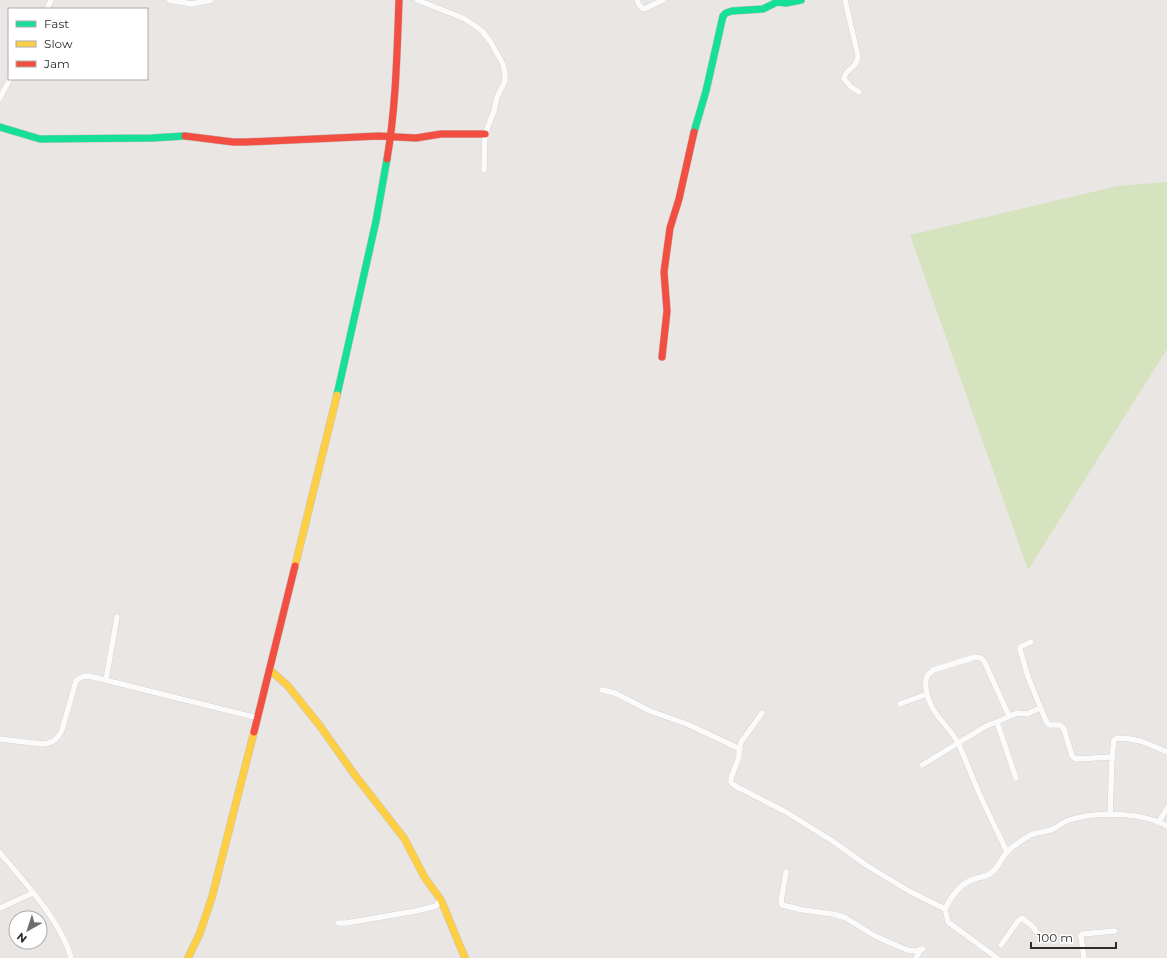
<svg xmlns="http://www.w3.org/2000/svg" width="1167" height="958" viewBox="0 0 1167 958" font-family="Montserrat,sans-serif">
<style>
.green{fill:#d5e3be}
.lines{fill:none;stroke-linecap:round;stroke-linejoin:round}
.street-casing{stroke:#c5c3c3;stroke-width:6}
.fast-casing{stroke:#c5c3c3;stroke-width:8}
.slow-casing{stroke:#c5c3c3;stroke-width:8}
.jam-casing{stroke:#c5c3c3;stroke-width:8}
.street{stroke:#fcfbfb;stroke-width:5.5}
.fast{stroke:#16e098;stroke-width:7}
.slow{stroke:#ffcf43;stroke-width:7}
.jam{stroke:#f24e42;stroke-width:7}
</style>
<rect width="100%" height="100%" fill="#eae6e3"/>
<polygon class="green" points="1167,182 1167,349 1028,570 910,235 1118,186"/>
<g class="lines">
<defs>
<g id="street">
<polyline points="169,0 192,4 211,0"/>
<polyline points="417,0 463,18 474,25 482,31 490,41 503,64 505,75 505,81 497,97 494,111 485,134 484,170"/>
<polyline points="637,0 640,6 643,9 646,8 663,0"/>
<path d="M 845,0 L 858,56 C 857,69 845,68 844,79 L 851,87 L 859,92"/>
<polyline points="47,9 51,0"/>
<polyline points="0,98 10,79"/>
<polyline points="1031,642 1020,647 1020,649 1028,677 1046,721 1049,725 1060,725 1064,729 1072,756 1076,759 1112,757"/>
<polyline points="106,680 117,617"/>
<polyline points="602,690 615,693 650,711 687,724 740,749"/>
<polyline points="900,704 927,694"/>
<polyline points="762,713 741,742 739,752 739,757 731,778 731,783 737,787 786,812 834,842 866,865 909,891 945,909"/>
<polyline points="997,722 1017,713 1027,714 1040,708"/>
<path d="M 0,739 L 42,744 C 53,743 58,739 62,730 L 76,681 C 80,677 83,676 89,676 L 258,718"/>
<polyline points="922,765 986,726 997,722 1016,778"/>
<path d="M 1110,815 L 1112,757 L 1114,740 L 1117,738 C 1138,738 1148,744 1167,752"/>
<polyline points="1159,822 1167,808"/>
<path d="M 1007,852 C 997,831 986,809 977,788 C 970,773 965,757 958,743 C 951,729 937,719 931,705 C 927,696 924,685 927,676 L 933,670 L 975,657 L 981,658 L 984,661 L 1009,716"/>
<path d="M 0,853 C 24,881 62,923 71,958"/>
<polyline points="786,872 781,901 782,905 803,910 833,914 846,918 875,936 907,950 916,951 923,949"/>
<polyline points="0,908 33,893"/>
<polyline points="338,923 346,923 416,911 436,906 441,900"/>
<polyline points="1001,945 1018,921 1022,918 1032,926 1043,940"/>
<polyline points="916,958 921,949"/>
<path d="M 997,958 L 948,922 L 945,909 C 951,897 961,883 974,879 C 980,877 986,877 991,873 C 999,867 1001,858 1008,851 C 1013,846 1021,841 1027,837 C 1035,831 1045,833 1053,829 C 1059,826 1063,822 1069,820 C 1096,811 1142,812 1167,826"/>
<polyline points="1084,958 1081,936 1082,934 1115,931"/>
</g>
<g id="fast">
<polyline points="0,127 40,139 152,138 185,136"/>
<polyline points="694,132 706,91 723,16 726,13 732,11 763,9 777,2 786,3 801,0"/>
<polyline points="337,395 376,221 387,159"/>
</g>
<g id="slow">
<polyline points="295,566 337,395"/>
<polyline points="270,670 288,686 320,726 354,774 404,838 425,878 441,900 465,958"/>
<polyline points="188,958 200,933 212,897 254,732"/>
</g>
<g id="jam">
<polyline points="185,136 233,142 246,142 379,136 416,138 441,134 485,134"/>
<path d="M 387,159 C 396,107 397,53 399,0"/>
<polyline points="662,357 667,311 664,272 670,228 679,199 694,132"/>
<polyline points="254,732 295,566"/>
</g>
</defs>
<use href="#street" class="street-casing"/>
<use href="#fast" class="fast-casing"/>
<use href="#slow" class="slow-casing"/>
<use href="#jam" class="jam-casing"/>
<use href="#street" class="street"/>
<use href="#fast" class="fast"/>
<use href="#slow" class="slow"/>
<use href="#jam" class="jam"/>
</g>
<rect x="8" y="8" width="140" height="72" fill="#ffffff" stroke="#ababab"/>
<rect x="16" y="21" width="20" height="6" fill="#16e098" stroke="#ababab"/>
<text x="44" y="28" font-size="12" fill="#2d2d2d">Fast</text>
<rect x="16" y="41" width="20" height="6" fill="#ffcf43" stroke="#ababab"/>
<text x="44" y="48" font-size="12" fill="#2d2d2d">Slow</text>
<rect x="16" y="61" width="20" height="6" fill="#f24e42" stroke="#ababab"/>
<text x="44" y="68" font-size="12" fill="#2d2d2d">Jam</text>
<g transform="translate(28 930) rotate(219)"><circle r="19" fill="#ffffff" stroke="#ababab"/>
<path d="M0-3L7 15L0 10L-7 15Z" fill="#6f6e6d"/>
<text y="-6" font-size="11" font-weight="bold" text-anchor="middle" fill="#2d2d2d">N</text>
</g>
<path d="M1031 942v6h85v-6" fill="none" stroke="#2d2d2d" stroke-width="2"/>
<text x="1037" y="942" font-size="12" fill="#2d2d2d" stroke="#ffffff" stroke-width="3" paint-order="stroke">100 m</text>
</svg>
